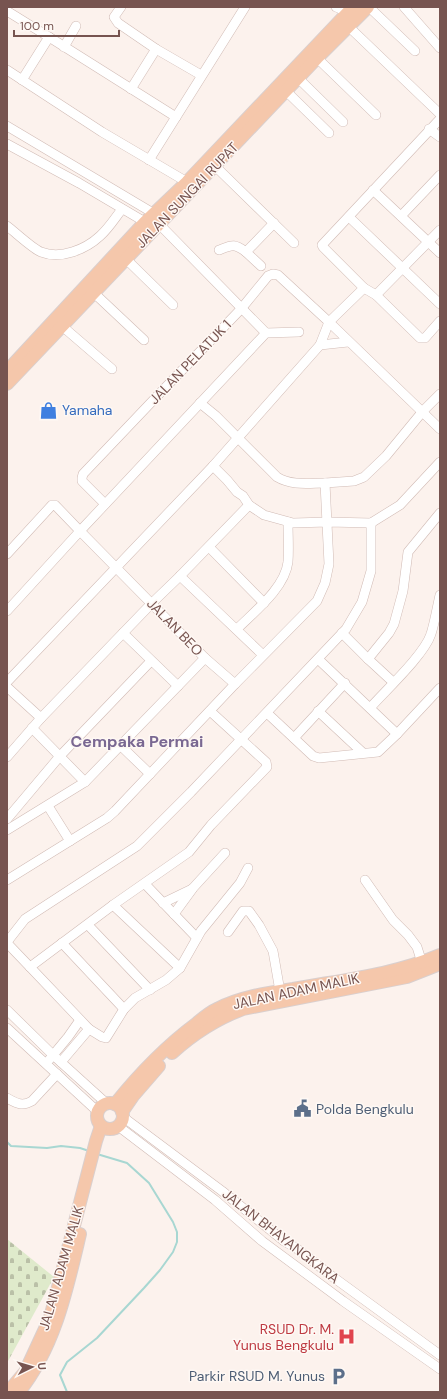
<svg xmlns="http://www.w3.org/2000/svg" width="447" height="1399" viewBox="0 0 447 1399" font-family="'DM Sans',sans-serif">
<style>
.cemetery{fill:url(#cemetery-stones)}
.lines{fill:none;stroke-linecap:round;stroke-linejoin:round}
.stream{stroke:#a8d7d2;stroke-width:2}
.minor-casing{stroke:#d1bbb5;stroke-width:10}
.major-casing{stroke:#d9cfce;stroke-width:14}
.minor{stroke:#fff;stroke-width:9}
.major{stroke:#f5c7ab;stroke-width:12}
.labels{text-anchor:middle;stroke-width:3;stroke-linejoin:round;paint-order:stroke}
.street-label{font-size:14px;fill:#775450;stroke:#fef8f4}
.shop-label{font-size:14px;fill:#366cbe;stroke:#fef8f4;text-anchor:start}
.service-label{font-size:14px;fill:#4e5e75;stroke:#fef8f4;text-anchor:start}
.health-label{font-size:14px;fill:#be3a42;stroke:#fef8f4;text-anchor:end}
.quarter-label{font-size:16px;font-weight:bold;fill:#7a6892;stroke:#fef8f4}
</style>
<defs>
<pattern id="cemetery-stones" width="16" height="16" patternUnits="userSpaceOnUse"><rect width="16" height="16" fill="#dfeacb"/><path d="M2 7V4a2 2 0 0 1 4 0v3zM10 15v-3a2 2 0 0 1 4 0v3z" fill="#bac0a7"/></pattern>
</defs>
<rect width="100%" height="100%" fill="#fcf2ed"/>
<polygon class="cemetery" points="7,1239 54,1277 7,1363"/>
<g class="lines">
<g class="stream">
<polyline points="7,1142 11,1146 47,1148 61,1146 80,1148 89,1151"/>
<polyline points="67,1392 60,1375 67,1362 97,1338 144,1288 160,1270 173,1252 177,1242 177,1232 173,1222 149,1183 127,1163 97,1154"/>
</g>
<defs>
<g id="minor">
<polyline points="121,7 114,17 118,23 156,49 201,75"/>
<polyline points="336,7 348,12 352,15"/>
<polyline points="369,7 415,51"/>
<polyline points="404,7 440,48"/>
<polyline points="7,11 49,37"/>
<polyline points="348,26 440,114"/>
<polyline points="64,47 76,26"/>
<polyline points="317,58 376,115"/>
<polyline points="7,70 102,132 187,182"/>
<polyline points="298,78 343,122"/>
<polyline points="22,80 49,37 176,117"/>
<polyline points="131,89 156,49"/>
<polyline points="286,91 329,133"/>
<polyline points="440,119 322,245 323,247 364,288 376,295 420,338 425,338 440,321"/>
<polyline points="7,126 153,213"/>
<polyline points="429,129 440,137"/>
<polyline points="7,144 79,183 145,222"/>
<polyline points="149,160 245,7"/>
<polyline points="215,166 294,243"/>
<polyline points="373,190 440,253"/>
<polyline points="401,216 440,175"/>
<polyline points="349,217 440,304"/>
<polyline points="159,224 266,333"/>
<path d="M 7,226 C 15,232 33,249 41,252 C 61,260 86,249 100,236 C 109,228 115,218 122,209"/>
<path d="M 219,250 C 232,245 234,243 246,252"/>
<polyline points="126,259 173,305"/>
<polyline points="261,266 246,252 274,223"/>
<polyline points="94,293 144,340"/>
<polyline points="376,295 440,230"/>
<polyline points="62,326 112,369"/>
<polyline points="320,345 348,342"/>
<path d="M 200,403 L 216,416 L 277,477 C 292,486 309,483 325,483"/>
<polyline points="213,466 227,480 237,492 243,496 249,505 264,515 293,523 328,522 371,523 400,505 440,462"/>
<polyline points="105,504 82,481 82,478 83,474 161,392 241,309 268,276 273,274 278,275 329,322 440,429"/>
<polyline points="209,547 264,603"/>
<polyline points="7,554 52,505 55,505 80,531 266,333 299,332"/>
<polyline points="180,576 263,655"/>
<polyline points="7,611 80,531 205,658 235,684"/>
<path d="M 237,629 C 254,612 285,588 288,562 C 289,549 288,535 288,522"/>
<polyline points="123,633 178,686"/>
<polyline points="342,633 368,659"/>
<polyline points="318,659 397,734"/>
<polyline points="7,682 213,466 320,345 329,322 364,288"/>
<polyline points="393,682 368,659 389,633 394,624 403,591 408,552 440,513"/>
<polyline points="7,687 41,718"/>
<path d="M 370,708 C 386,690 424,655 431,634 C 435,621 437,608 440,595"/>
<polyline points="210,711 266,762 267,767 211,825 189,852 113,905 30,967 89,1029 102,1037 106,1038 124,1009 135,998 166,980 180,968 201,931 240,883 248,868"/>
<polyline points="318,711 362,752"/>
<polyline points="267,713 313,756 319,758 378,752 397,734 440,688"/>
<polyline points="32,728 85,782"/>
<polyline points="294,738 345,683"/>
<polyline points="121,746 150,774"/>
<polyline points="7,757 41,718 152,603 180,576 249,505"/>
<polyline points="48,806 70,841"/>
<polyline points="7,819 60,756 151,661"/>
<polyline points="7,830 85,782 205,658"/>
<polyline points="7,880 107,818 115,811 235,684 317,601 325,583 329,564 325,483 354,481 364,477 386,456 423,411 440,394"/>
<polyline points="365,880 393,920 408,935 417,947 422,963"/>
<polyline points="145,884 197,938"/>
<polyline points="163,903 192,889"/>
<polyline points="113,905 180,968"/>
<polyline points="174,914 193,888 225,853"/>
<polyline points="88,925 150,990"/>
<polyline points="228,932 243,911 249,911 259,925 273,951 281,997"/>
<polyline points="7,942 25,919 137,846 191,792 346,629 362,602 371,571 371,523"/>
<polyline points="7,943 30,967"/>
<polyline points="62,943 124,1009"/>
<polyline points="7,1010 53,1055 106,1103"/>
<polyline points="7,1028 97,1111"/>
<polyline points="49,1060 68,1037 80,1020"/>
<polyline points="61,1062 89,1029"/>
<path d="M 7,1098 C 16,1103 22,1107 32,1101 L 57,1074"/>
<polyline points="123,1117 222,1191 284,1241 296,1248 333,1277 440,1355"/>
<polyline points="118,1126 215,1200 262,1241 343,1301 440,1369"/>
</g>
<g id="major">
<polyline points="7,371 145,222 187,182 353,7"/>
<polyline points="7,384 317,58 368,7"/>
<path d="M 172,1053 C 193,1034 216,1019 243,1009 L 407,977 L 440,964"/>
<circle cx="110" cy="1116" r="13"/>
<path d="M 115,1104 C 139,1074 166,1046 197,1023 C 203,1018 210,1012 217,1009 C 240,997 267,993 293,989 C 342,980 393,975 440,955"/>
<polyline points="122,1112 133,1096 159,1066"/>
<polyline points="8,1392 25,1372 50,1318 96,1141 101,1126"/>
<path d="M 19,1392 C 55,1347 67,1289 80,1234"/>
</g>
</defs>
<use href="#minor" class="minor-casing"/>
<use href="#major" class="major-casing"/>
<use href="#minor" class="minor"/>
<use href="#major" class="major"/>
</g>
<defs>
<symbol id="shop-bare" viewBox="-9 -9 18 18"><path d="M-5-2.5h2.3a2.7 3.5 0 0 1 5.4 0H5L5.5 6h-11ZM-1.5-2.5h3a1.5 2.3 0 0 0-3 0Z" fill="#3f7fe0" stroke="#fef8f4" stroke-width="2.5" paint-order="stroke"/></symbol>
<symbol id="civic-bare" viewBox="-9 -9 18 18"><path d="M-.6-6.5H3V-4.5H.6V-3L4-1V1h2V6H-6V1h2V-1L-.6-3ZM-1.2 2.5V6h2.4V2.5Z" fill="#5c6f8a" stroke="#fef8f4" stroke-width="2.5" paint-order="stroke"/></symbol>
<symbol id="hospital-bare" viewBox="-9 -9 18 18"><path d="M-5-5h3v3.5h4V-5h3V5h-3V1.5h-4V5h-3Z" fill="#e0444e" stroke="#fef8f4" stroke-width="2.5" paint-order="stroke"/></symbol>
<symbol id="parking-bare" viewBox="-9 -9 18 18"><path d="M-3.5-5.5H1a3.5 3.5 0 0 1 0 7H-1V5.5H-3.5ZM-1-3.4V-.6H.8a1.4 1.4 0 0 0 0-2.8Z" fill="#5c6f8a" stroke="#fef8f4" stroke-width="2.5" paint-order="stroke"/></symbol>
</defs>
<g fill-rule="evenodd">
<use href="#shop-bare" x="36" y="398" width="25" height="25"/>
<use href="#civic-bare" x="290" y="1096" width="25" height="25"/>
<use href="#hospital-bare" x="334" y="1324" width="25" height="25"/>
<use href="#parking-bare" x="326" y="1364" width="25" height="25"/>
</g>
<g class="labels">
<g class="street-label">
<text transform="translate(187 195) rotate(-46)" y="5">JALAN SUNGAI RUPAT</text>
<text transform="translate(190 362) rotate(-46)" y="5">JALAN PELATUK 1</text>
<text transform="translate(175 627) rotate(46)" y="5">JALAN BEO</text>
<text transform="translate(296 991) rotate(-12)" y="5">JALAN ADAM MALIK</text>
<text transform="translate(281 1236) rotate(38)" y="5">JALAN BHAYANGKARA</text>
<text transform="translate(61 1268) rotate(-74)" y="5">JALAN ADAM MALIK</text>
</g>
<g class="shop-label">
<text x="62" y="415">Yamaha</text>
</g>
<g class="service-label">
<text x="316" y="1114">Polda Bengkulu</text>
<text x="325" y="1381" text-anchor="end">Parkir RSUD M. Yunus</text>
</g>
<g class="health-label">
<text x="334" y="1334">RSUD Dr. M.<tspan x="334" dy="16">Yunus Bengkulu</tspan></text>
</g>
<g class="quarter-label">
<text x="137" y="747">Cempaka Permai</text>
</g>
</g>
<rect width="447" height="1399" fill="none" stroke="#775450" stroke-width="16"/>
<g transform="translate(32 1367) rotate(85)" stroke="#fef8f4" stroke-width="3" paint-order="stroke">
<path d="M0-3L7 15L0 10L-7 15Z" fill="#775450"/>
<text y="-6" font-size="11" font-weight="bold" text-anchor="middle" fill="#775450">U</text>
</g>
<path d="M14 30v6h105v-6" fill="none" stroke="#775450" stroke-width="2"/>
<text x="20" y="30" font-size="12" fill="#775450" stroke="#fef8f4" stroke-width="3" paint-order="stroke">100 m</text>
</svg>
